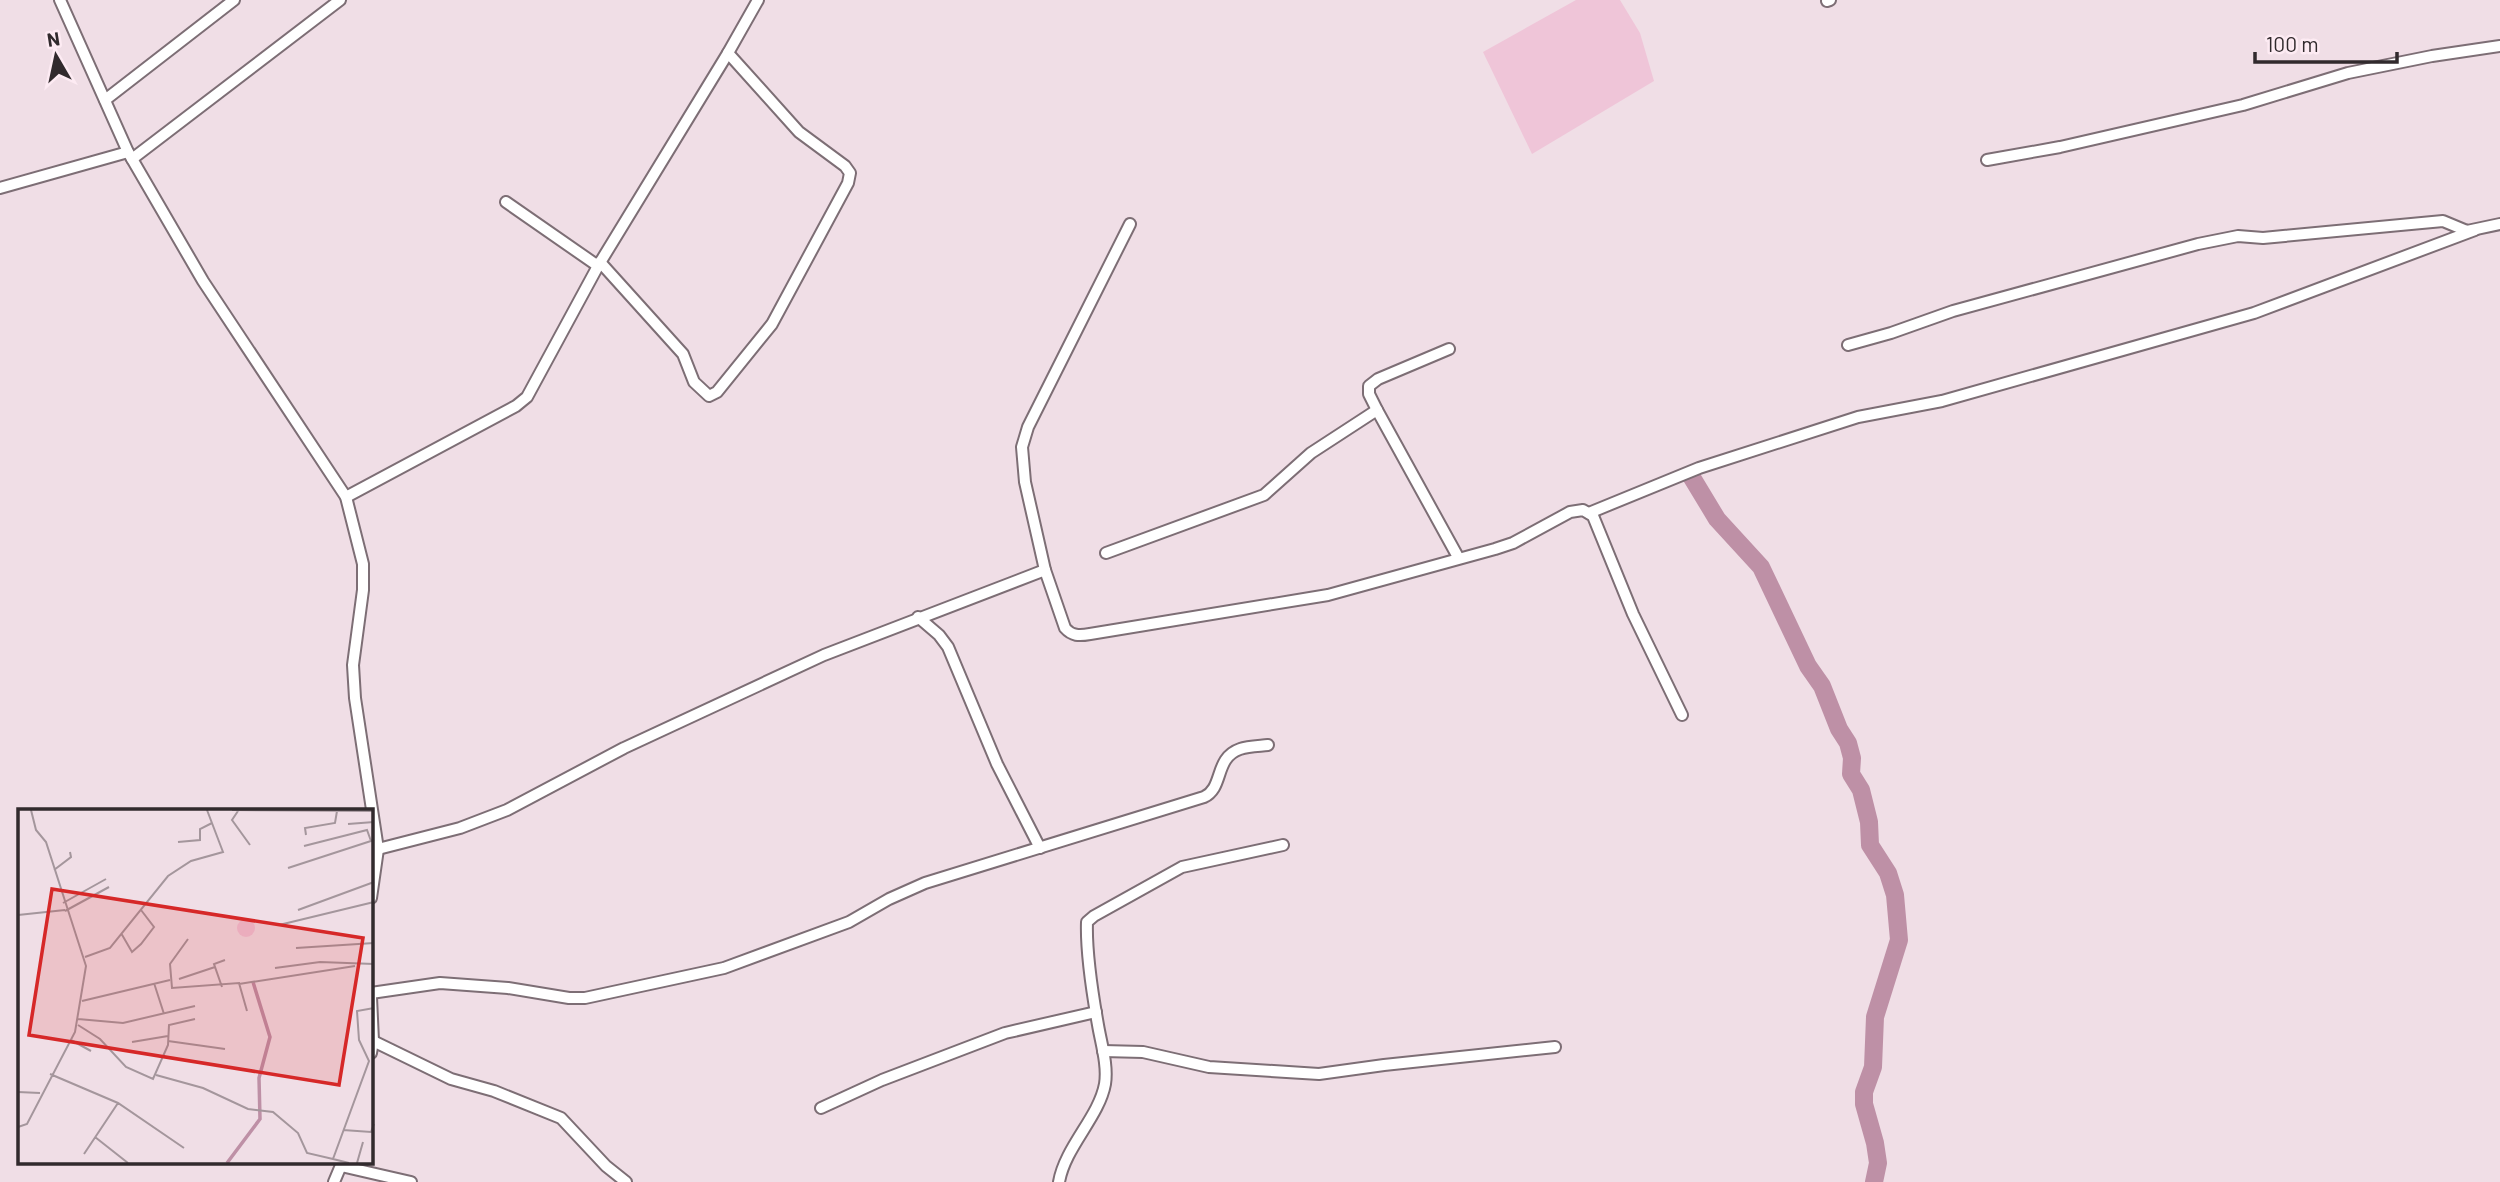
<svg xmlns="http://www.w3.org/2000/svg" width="2500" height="1182" viewBox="0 0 2500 1182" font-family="Barlow,sans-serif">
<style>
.green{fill:#efc5d8}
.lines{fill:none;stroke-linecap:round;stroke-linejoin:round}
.river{stroke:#be90a6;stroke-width:18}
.minor-casing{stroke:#7d6e75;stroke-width:14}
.minor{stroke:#fff;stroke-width:10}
.inset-river{fill:none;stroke:#be90a6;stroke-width:3.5}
.inset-road{fill:none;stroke:#a4969c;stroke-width:2}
.view{fill:#d62828;fill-opacity:0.15;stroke:#d62828;stroke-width:3.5}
.inset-edge{fill:none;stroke:#312a2d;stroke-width:3.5}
</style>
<rect width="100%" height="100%" fill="#f0dee6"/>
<polygon class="green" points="1576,0 1620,0 1640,33 1654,81 1532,154 1483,52"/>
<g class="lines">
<polyline class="river" points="1691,476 1717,519 1761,567 1808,666 1822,686 1839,729 1848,743 1852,758 1851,774 1861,790 1869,822 1870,845 1888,873 1895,895 1899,940 1875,1017 1873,1067 1864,1092 1864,1104 1875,1143 1878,1163 1874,1182"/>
<defs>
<g id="minor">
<polyline points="60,0 128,152 203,281 346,497 363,564 363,590 353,665 355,698 378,849 371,898"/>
<polyline points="1827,1 1830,0"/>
<polyline points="105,100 234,0"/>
<polyline points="132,159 340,0"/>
<polyline points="1987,160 2060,147 2243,105 2348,73 2432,56 2500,46"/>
<polyline points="0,188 128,152"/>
<polyline points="506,202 598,266"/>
<path d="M 1130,224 L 1028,427 L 1022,447 L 1025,482 L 1045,570 L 1065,628 C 1072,636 1079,636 1090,634 L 1328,595 L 1495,549 L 1513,543 L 1570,512 L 1583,510 L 1593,516 L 1633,614 L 1682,715"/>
<polyline points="600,262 683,354 694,382 709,396 717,392 772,324 848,183 850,173 845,166 799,132 728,53"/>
<polyline points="1848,345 1891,333 1953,311 2198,244 2238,236 2263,238 2443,221 2467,231 2500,224"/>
<polyline points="1449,349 1378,379 1369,386 1369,394 1377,410 1458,557"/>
<polyline points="346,497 516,406 527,397 598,266 728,53 758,0"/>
<polyline points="1589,513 1699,468 1858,417 1942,401 2254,313 2475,230"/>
<polyline points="1106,553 1264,495 1311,453 1377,410"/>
<polyline points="918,617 939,635 948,647 997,764 1040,848"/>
<polyline points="378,849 460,828 507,810 624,748 824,655 1045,570"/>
<path d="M 371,993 L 440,983 L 508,988 L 569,998 L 585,998 L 724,968 L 849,922 L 889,899 L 925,883 L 1204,797 C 1224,788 1214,758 1240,749 C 1248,746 1259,746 1268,745"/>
<polyline points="371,997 373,1041 371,1053"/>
<polyline points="373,1041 451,1079 494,1091 561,1118 606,1166 626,1182"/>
<polyline points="1103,1051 1143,1052 1209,1067 1319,1074 1384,1065 1555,1047"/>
<polyline points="821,1108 882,1080 1005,1033 1096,1012"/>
<polyline points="341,1166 411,1182"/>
<polyline points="334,1182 342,1163"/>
<path d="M 1059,1182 C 1065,1147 1099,1117 1105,1084 C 1108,1065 1101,1043 1098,1025 C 1093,997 1086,950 1087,922 L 1094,916 L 1182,867 L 1283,845"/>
</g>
</defs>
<use href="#minor" class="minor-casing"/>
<use href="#minor" class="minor"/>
</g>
<g transform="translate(18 809)">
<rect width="355" height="355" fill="#f0dee6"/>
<path d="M219 119a9 9 0 1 1 18 0a9 9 0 1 1-18 0Z" fill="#efc5d8"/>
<path class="inset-river" d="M 209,354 L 242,310 L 241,269 L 252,228 L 235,173"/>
<path class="inset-road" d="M 214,1 L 356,2M 220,2 L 214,11 L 232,36M 330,15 L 356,13M 288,26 L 287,19 L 317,14 L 319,2M 160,33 L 182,31 L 182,20 L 194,14M 286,37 L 349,21 L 353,32M 270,59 L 356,31M 36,61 L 53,48 L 52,43M 45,94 L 88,70M 280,101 L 356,73M 47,102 L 91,78M 0,106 L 47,101M 261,116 L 356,93M 103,124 L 114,143 L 123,135 L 136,118 L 123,101M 170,130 L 152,155 L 154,179 L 221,174 L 229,202M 278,139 L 356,134M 67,148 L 92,139 L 150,67 L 173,52 L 205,43 L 189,1M 257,159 L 302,153 L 356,155M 161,170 L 197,158M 136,174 L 146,205M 221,175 L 337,157M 204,178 L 196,155 L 207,151M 64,192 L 152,171M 60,210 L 105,214 L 177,197M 60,216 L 82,230 L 108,258 L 135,270 L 150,236 L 151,216 L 177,210M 53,231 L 73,242M 150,232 L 207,240M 114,233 L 150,227M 32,265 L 100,294 L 166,339M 138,266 L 185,279 L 230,300 L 255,303 L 280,324 L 289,344 L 315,350M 0,283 L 22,284M 0,318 L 9,315 L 57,223 L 68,157 L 28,33 L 18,21 L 13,1M 325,321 L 353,323 L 356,315M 77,328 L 110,354M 66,345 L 100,294M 331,354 L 315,350 L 351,252 L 341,231 L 339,202 L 356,199M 339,354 L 345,333"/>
<path class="view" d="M 34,80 L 345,129 L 321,276 L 11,226 Z"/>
<rect width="355" height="355" class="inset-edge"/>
</g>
<g transform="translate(56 56) rotate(351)" stroke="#fdebf3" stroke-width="5" paint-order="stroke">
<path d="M0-5L12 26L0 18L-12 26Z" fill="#312a2d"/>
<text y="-10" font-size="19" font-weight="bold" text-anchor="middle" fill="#312a2d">N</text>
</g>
<path d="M2255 52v10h142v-10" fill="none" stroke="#312a2d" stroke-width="3.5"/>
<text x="2266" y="52" font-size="21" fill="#312a2d" stroke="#fdebf3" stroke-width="5" paint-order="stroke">100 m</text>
</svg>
